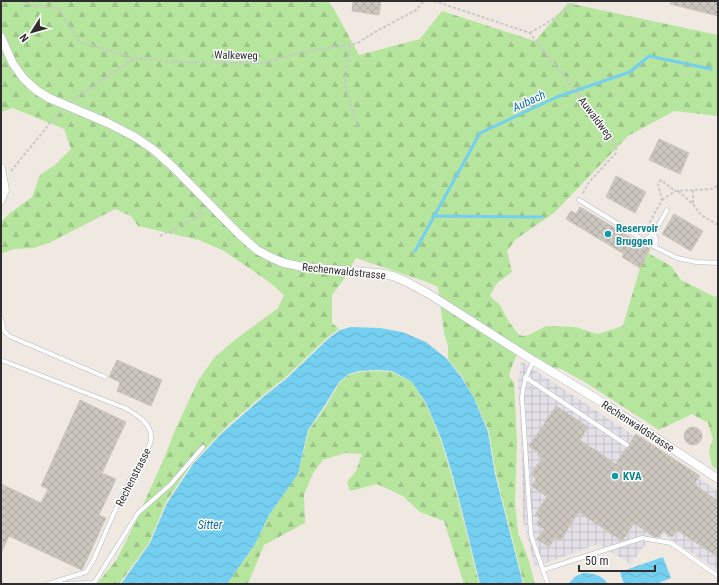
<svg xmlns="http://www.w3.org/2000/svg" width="719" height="585" viewBox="0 0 719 585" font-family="'Roboto Condensed',sans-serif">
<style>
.industrial{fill:url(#industrial-grid)}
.forest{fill:url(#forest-firs)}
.water{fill:url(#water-waves)}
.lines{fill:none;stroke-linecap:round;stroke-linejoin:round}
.stream{stroke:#75cff0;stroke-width:3}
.building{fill:url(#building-cross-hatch);stroke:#cbc5ba}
.lane-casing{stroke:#b4b7c1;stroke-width:5}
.street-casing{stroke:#b4b7c1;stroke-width:9}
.path{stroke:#c9c9c9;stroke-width:2;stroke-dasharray:3 2;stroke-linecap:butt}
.lane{stroke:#fff;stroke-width:4}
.street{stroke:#fff;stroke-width:8}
.culture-dot{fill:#0f9aa8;stroke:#fff;stroke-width:1.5}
.labels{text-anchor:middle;stroke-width:3;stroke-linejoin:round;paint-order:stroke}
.street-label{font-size:11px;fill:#2e2e2e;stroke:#fff}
.culture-label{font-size:11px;font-weight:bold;fill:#0d838f;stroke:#fff;text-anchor:start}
.water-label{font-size:12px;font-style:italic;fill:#0d6fa3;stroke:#fff}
</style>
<defs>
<pattern id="industrial-grid" width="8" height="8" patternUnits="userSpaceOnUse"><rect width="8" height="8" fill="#e3e1e8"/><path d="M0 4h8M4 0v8" fill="none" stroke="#c3c1c7"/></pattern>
<pattern id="forest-firs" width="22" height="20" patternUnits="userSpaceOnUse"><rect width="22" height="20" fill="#b6e59e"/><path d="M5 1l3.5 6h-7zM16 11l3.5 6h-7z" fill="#9dc588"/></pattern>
<pattern id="water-waves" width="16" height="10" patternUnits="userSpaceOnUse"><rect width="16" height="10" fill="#75cff0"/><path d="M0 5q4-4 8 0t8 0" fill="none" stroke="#66b2ce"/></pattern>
<pattern id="building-cross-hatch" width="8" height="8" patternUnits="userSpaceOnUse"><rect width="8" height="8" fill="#cbc7bf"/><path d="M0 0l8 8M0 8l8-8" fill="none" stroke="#afaba4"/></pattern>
</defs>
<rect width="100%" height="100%" fill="#efe9e1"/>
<polygon class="industrial" points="521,361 718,491 718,570 664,535 661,538 652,535 631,564 598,544 535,567 523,520 521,432 518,383"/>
<g class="forest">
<polygon points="1,1 328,1 334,9 359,55 420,39 442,11 535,41 568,3 718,35 718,116 674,111 628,136 554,213 516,239 507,251 512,272 497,283 490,296 500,305 509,322 519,335 523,336 529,335 546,326 575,327 598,334 623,326 640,268 648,253 671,266 681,280 715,297 718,295 718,470 712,466 709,451 713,439 708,423 692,414 659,430 585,382 561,369 549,367 517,354 512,366 509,376 514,383 517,442 515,502 518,533 527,555 535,584 524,584 496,474 489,432 474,398 461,375 448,359 448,346 444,333 438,287 427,282 356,258 344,279 332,295 332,323 339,329 327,338 285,378 262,396 227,426 192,463 166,502 149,543 119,584 97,584 117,559 132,529 163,461 176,428 198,381 214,358 236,339 278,308 284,295 268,281 224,251 199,240 138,226 131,216 115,209 51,242 34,248 14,249 1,254 1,222 10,213 32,197 40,175 55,165 71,149 64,129 13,108 1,112"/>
<polygon points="377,371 392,372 412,382 426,404 440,438 450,470 460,507 479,584 464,584 444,521 420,512 403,496 377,484 350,491 347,482 356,471 362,454 345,453 323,460 313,473 304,495 305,523 264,545 248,584 227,584 255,544 269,515 298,474 309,430 326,406 340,382 349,375 359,372"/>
</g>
<g class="water">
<polygon points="351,327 380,328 402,332 426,342 447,359 460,375 474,398 488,432 495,474 523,584 480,584 461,507 451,470 441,438 426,403 412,382 392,371 377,370 359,371 349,374 339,382 325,405 308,430 298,474 269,515 255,544 227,584 121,584 150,543 167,503 193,464 222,433 263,397 286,379 328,339 340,330"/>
<polygon points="663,557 671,578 656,584 624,584 620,572"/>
<path d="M 583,573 C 593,573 602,575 608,584 L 568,584 L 576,576 Z"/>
</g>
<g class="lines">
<g class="stream">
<polyline points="434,216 542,217"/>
<polyline points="415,251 480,133 557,97 630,72 649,56 711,69"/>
</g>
</g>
<g class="building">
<polygon points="353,1 381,1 379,15 352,11"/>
<polygon points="671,1 718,1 718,16 670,4"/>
<polygon points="659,139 689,153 680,174 649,160"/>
<polygon points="616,176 646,192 635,213 606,197"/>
<polygon points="580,207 650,249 640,268 622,257 624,254 566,219 571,211 576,214"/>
<polygon points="674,214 703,231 691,251 662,234"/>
<polygon points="117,360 162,380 151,406 117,391 120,382 109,377"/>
<polygon points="80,400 126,422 102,473 116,479 99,515 106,518 82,570 9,536 1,553 1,484 41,503 48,489 41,486"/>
<polygon points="556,406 588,427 580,440 616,464 626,448 630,447 630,443 636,434 700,476 694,484 718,501 718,557 677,530 672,537 663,531 659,537 654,537 634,523 622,541 579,512 560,541 555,537 549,547 537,539 544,529 536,524 540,518 535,515 547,497 532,486 536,479 531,474 542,458 537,455 539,453 529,446"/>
<circle cx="693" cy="436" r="9"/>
</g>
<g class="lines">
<defs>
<g id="lane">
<polyline points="579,200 655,247 677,258 696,262 718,263"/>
<polyline points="645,240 654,233"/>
<polyline points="655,247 656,240 654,233 667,210"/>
<polyline points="1,318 4,331 9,336 105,377"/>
<path d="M 1,360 L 125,408 C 137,415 152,423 151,439 C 150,450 136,470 130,480 C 116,506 105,534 93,561 L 86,572 L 48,584"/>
<path d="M 534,361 C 526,373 523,384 522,398 L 531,535 L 543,570"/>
<polyline points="525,377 627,445"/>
<polyline points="55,584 94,583 138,513 170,485 203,447"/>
<polyline points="548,584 543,570 642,538 671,543 718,576"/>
</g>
<g id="street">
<polyline points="1,37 13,64 24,79 36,90 49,98 108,123 135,137 154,150 173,167 238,233 257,250 270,257 284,263 303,267 378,273 393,276 407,282 429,294 534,361 605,404 718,479"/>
<polyline points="1,168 5,190 1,200"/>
</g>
</defs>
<use href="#lane" class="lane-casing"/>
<use href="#street" class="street-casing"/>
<g class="path">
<polyline points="21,1 29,5 58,8 80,42 135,58"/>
<polyline points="434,1 530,33 613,139 616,146 616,153 589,182 582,195"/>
<polyline points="530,33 550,21 577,1"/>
<polyline points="350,45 345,85 357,127"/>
<polyline points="73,100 135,58 174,62 265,63 294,54 358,43 375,32 416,10 424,1"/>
<polyline points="11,171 60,111"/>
<polyline points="693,190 693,204"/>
<polyline points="678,191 693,204 701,215 718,225"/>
<polyline points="662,200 675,191"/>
<polyline points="647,227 662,200 658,184 661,180 675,191 712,189 718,185"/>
<polyline points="638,228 643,226 647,227"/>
<polyline points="160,236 199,216 201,207"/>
</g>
<use href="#lane" class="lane"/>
<use href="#street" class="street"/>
</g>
<g class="culture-dot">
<circle cx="608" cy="234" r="4"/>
<circle cx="615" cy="476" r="4"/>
</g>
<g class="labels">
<g class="street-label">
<text transform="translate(236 55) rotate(1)" y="4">Walkeweg</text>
<text transform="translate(596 118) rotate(53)" y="4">Auwaldweg</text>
<text transform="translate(344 271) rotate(6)" y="4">Rechenwaldstrasse</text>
<text transform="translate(638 426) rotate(33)" y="4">Rechenwaldstrasse</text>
<text transform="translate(133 477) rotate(-63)" y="4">Rechenstrasse</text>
</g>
<g class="culture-label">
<text x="616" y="232">Reservoir<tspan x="616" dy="13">Bruggen</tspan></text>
<text x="623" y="480">KVA</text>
</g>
<g class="water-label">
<text transform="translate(529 101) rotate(-25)" y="4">Aubach</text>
<text x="210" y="529">Sitter</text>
</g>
</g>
<rect width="719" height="585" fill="none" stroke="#2e2e2e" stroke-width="4"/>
<g transform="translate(32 32) rotate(233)" stroke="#ffffff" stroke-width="3" paint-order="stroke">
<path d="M0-3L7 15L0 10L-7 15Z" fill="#2e2e2e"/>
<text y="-6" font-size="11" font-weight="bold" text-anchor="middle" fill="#2e2e2e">N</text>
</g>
<path d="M579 565v6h76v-6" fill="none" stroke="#2e2e2e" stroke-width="2"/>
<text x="585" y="565" font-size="12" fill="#2e2e2e" stroke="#ffffff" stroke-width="3" paint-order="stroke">50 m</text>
</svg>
